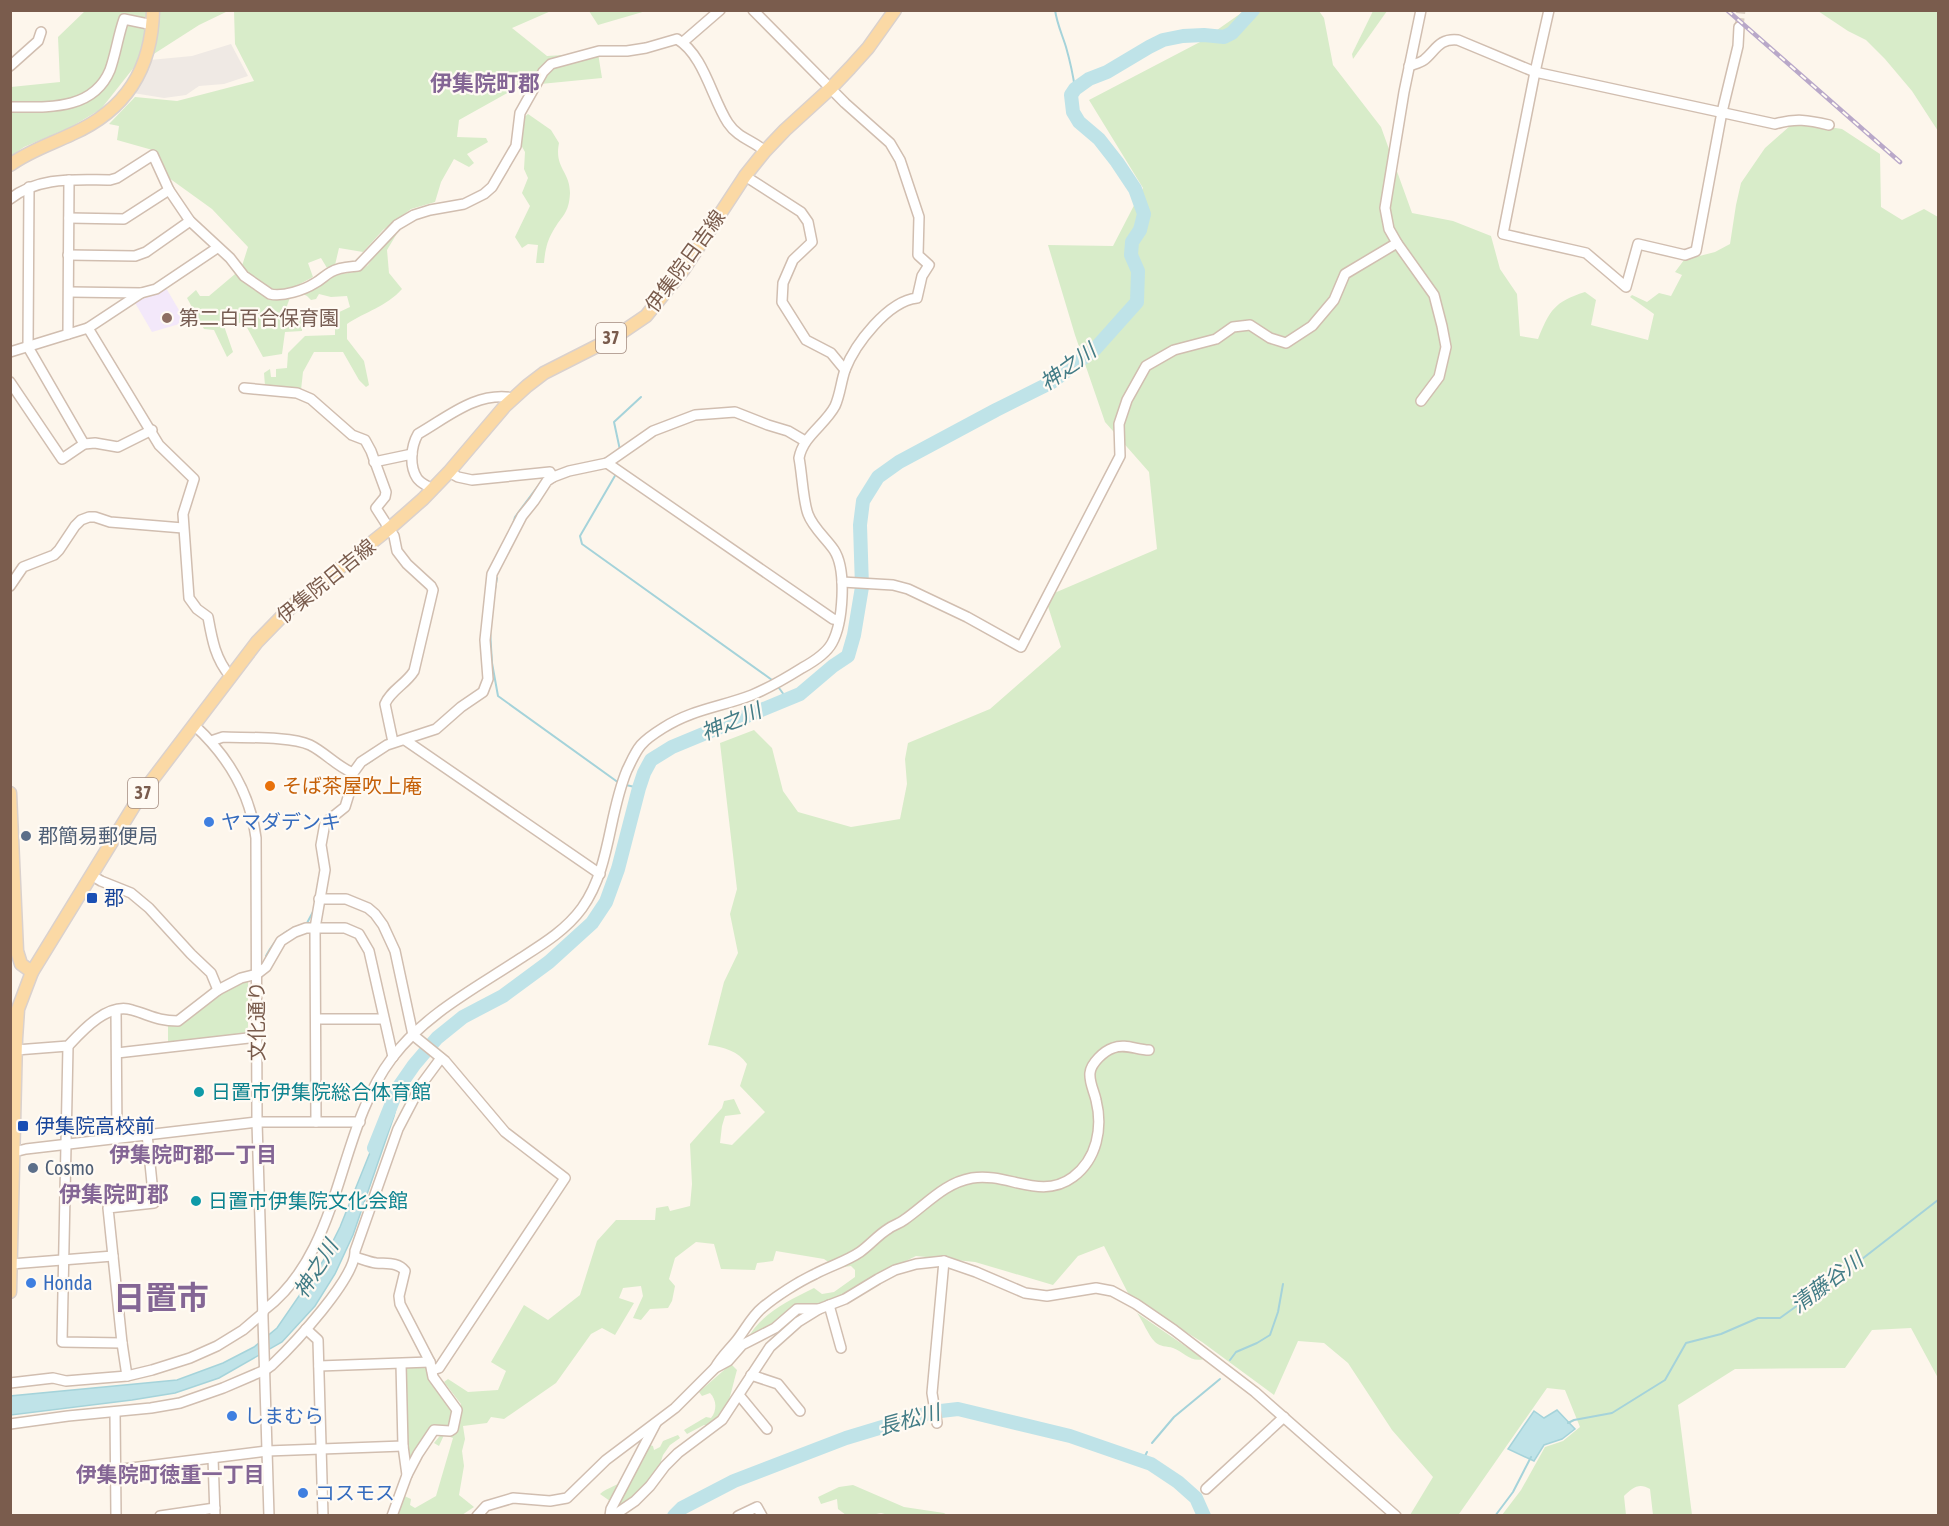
<svg xmlns="http://www.w3.org/2000/svg" width="1949" height="1526" viewBox="0 0 1949 1526" font-family="'Asap Condensed','Noto Sans JP',sans-serif">
<style>
.industrial{fill:#efe9e4}
.education{fill:#f3e8fa}
.green{fill:#d8ecc9}
.water{fill:#bfe3e8;stroke:#a5d3da;stroke-width:1.5}
.lines{fill:none;stroke-linecap:round;stroke-linejoin:round}
.stream{stroke:#a5d3da;stroke-width:2}
.river{stroke:#bfe3e8;stroke-width:14}
.minor-tunnel{stroke:#dcd0c4;stroke-width:9;stroke-dasharray:9 4.5;stroke-linecap:butt}
.minor-casing{stroke:#d1beb0;stroke-width:12}
.major-casing{stroke:#dad1cd;stroke-width:15}
.minor{stroke:#fff;stroke-width:9}
.major{stroke:#fbd9a5;stroke-width:12}
.rail-casing{stroke:#b9a8c9;stroke-width:4.5}
.rail{stroke:#fffaf3;stroke-width:2;stroke-dasharray:7;stroke-linecap:butt}
.education-dot{fill:#8d6e63;stroke:#fffaf3;stroke-width:2}
.food-dot{fill:#e8710a;stroke:#fffaf3;stroke-width:2}
.shop-dot{fill:#3f7fe0;stroke:#fffaf3;stroke-width:2}
.service-dot{fill:#5c6f8a;stroke:#fffaf3;stroke-width:2}
.transit-dot{fill:#1a4fb4;stroke:#fffaf3;stroke-width:2}
.culture-dot{fill:#0f9aa8;stroke:#fffaf3;stroke-width:2}
.labels{text-anchor:middle;stroke-width:4.5;stroke-linejoin:round;paint-order:stroke}
.shield{fill:#fffaf3;stroke:#a28b7f;stroke-width:1.5}
.shield-label{font-size:18px;font-weight:bold;fill:#7a5c4d}
.street-label{font-size:20px;fill:#7a5c4d;stroke:#fffaf3}
.education-label{font-size:20px;fill:#785e54;stroke:#fffaf3;text-anchor:start}
.food-label{font-size:20px;fill:#c56008;stroke:#fffaf3;text-anchor:start}
.shop-label{font-size:20px;fill:#366cbe;stroke:#fffaf3;text-anchor:start}
.service-label{font-size:20px;fill:#4e5e75;stroke:#fffaf3;text-anchor:start}
.transit-label{font-size:20px;fill:#164399;stroke:#fffaf3;text-anchor:start}
.culture-label{font-size:20px;fill:#0d838f;stroke:#fffaf3;text-anchor:start}
.water-label{font-size:21px;font-style:italic;fill:#437c86;stroke:#fffaf3}
.neighbourhood-label{font-size:21px;font-weight:bold;fill:#846695;stroke:#fffaf3}
.quarter-label{font-size:22px;font-weight:bold;fill:#846695;stroke:#fffaf3}
.town-label{font-size:32px;font-weight:bold;fill:#846695;stroke:#fffaf3}
</style>
<rect width="100%" height="100%" fill="#fdf6ec"/>
<polygon class="industrial" points="231,44 248,76 224,84 199,86 186,95 164,98 133,93 144,76 150,60 192,56"/>
<polygon class="education" points="166,288 186,322 152,332 134,301 148,297"/>
<g class="green">
<polygon points="85,11 228,11 199,25 135,66 101,109 71,127 24,147 11,156 11,87 60,82 58,37"/>
<polygon points="234,11 551,11 512,28 547,56 598,53 602,78 520,86 459,120 457,137 486,138 488,142 467,154 474,163 469,167 454,159 441,182 435,202 411,209 383,230 363,252 339,248 335,265 327,268 321,258 308,263 313,277 294,287 285,311 285,317 302,315 302,331 285,332 282,354 263,357 244,322 224,326 233,352 227,357 214,330 204,329 187,298 196,290 200,296 209,296 241,269 248,247 212,209 169,178 156,151 117,140 119,126 109,124 135,97 177,101 254,81 235,44"/>
<polygon points="589,11 646,11 598,25"/>
<path d="M 1244,11 L 1319,11 L 1324,18 L 1333,65 L 1381,127 L 1412,213 L 1453,221 L 1491,236 L 1500,269 L 1517,294 L 1520,336 L 1538,339 C 1550,310 1554,302 1585,292 L 1596,300 L 1591,325 L 1648,340 L 1654,314 L 1630,297 L 1632,295 L 1647,302 L 1659,293 L 1671,296 L 1682,275 L 1675,272 L 1684,260 L 1715,252 L 1730,244 L 1736,205 L 1741,183 L 1765,148 L 1790,126 L 1809,124 L 1842,129 L 1880,154 L 1881,207 L 1902,220 L 1924,209 L 1938,217 L 1938,1378 L 1911,1328 L 1872,1330 L 1845,1368 L 1735,1369 L 1678,1405 L 1692,1515 L 1653,1515 L 1650,1489 C 1639,1482 1632,1488 1624,1496 L 1626,1515 L 1502,1515 L 1521,1490 L 1545,1447 L 1563,1441 L 1580,1427 L 1565,1390 L 1547,1388 L 1459,1514 L 1410,1515 L 1433,1477 L 1392,1430 L 1348,1363 L 1324,1343 L 1298,1341 L 1274,1395 L 1202,1342 L 1130,1297 L 1104,1246 L 1078,1256 L 1053,1285 L 975,1262 L 916,1256 L 870,1279 L 840,1299 L 818,1306 L 794,1305 L 771,1327 L 747,1339 C 762,1313 788,1301 814,1288 L 822,1294 L 834,1292 L 855,1277 L 855,1270 L 851,1266 L 837,1268 L 824,1259 L 776,1251 L 773,1261 L 757,1263 L 755,1270 L 721,1269 L 714,1244 L 696,1242 L 675,1258 L 669,1279 L 675,1286 L 672,1301 L 668,1308 L 650,1309 L 641,1320 L 633,1318 L 643,1296 L 641,1286 L 623,1288 L 619,1298 L 634,1303 L 615,1335 L 602,1328 L 591,1334 L 556,1383 L 504,1419 L 491,1417 L 487,1423 L 463,1426 L 465,1439 L 462,1451 L 464,1466 L 459,1495 L 474,1507 L 462,1515 L 397,1516 L 402,1495 L 411,1499 L 410,1505 L 415,1508 L 436,1496 L 453,1438 L 444,1435 L 439,1446 L 434,1443 L 443,1432 L 455,1429 L 461,1404 L 444,1382 L 448,1379 L 468,1392 L 498,1390 L 506,1371 L 491,1362 L 524,1305 L 548,1320 L 580,1295 L 597,1241 L 616,1220 L 655,1220 L 656,1208 L 668,1206 L 670,1211 L 690,1206 L 692,1184 L 690,1144 L 722,1108 L 724,1101 L 734,1099 L 741,1114 L 725,1116 L 722,1126 L 720,1143 L 732,1145 L 765,1112 L 740,1086 L 747,1064 C 738,1051 724,1047 708,1045 L 724,982 L 738,953 L 730,914 L 737,889 L 720,743 L 754,730 L 772,748 L 783,791 L 798,812 L 851,827 L 900,819 L 907,784 L 905,759 L 908,743 L 990,709 L 1061,647 L 1045,597 L 1157,549 L 1149,472 L 1105,422 L 1075,335 L 1048,245 L 1113,246 L 1143,188 L 1089,100 L 1200,42 Z"/>
<polygon points="1373,11 1387,11 1353,59 1352,54"/>
<polygon points="1818,11 1938,11 1938,131 1912,91 1885,59 1866,40 1848,31"/>
<path d="M 528,114 L 551,130 L 559,143 C 554,168 570,171 570,193 C 569,214 562,215 553,231 C 547,241 545,251 544,263 L 536,263 L 538,245 L 528,244 L 522,248 L 515,237 L 530,206 L 522,193 L 528,178 L 524,169 L 525,152 L 521,145 L 523,118 Z"/>
<path d="M 402,225 L 387,250 L 389,273 L 402,289 C 387,306 365,312 347,324 L 347,339 L 364,361 L 369,385 L 366,387 L 359,380 L 343,352 L 314,352 L 303,372 L 301,390 L 265,386 L 264,373 L 270,369 L 271,377 L 276,377 L 276,369 L 287,368 L 288,353 L 305,336 L 335,335 L 335,314 L 350,307 L 347,296 L 331,297 L 319,294 L 316,299 L 311,300 L 307,296 L 301,293 L 331,276 L 360,271 L 368,265 L 386,240 Z"/>
<polygon points="248,979 248,1035 168,1044 168,1023 208,1000"/>
<path d="M 1137,1313 L 1204,1359 C 1191,1363 1184,1352 1173,1348 C 1167,1346 1160,1347 1155,1342 C 1148,1335 1143,1321 1137,1313 Z"/>
<path d="M 731,1364 L 737,1370 C 734,1380 729,1405 724,1412 C 721,1417 715,1422 710,1426 L 704,1425 L 687,1434 L 684,1430 L 706,1417 L 711,1418 C 717,1411 717,1400 710,1393 L 702,1396 L 699,1392 Z"/>
<polygon points="426,1366 429,1368 455,1412 451,1427 437,1426 411,1462 407,1461 404,1370 407,1367"/>
<path d="M 678,1435 L 680,1438 L 670,1445 L 663,1455 L 659,1467 L 648,1484 L 620,1508 L 600,1494 C 606,1488 621,1484 629,1478 C 639,1471 644,1455 650,1445 L 653,1446 L 654,1450 L 660,1447 L 663,1441 Z"/>
<polygon points="853,1485 904,1507 944,1513 947,1515 892,1516 881,1513 871,1515 846,1515 838,1509 837,1499 821,1504 818,1497 839,1487"/>
</g>
<g class="water">
<polygon points="398,1100 394,1116 353,1235 335,1274 315,1306 282,1342 219,1378 175,1393 132,1400 11,1415 10,1396 177,1380 223,1363 254,1347 277,1328 323,1261 340,1227 371,1150"/>
<polygon points="1557,1410 1575,1429 1562,1439 1544,1445 1534,1461 1508,1449 1534,1411 1544,1418"/>
</g>
<g class="lines">
<g class="stream">
<path d="M 1055,10 C 1057,24 1062,34 1066,47 C 1070,61 1073,74 1075,89"/>
<polyline points="620,450 614,422 641,397"/>
<polyline points="615,473 616,474 580,536 582,544 772,680"/>
<polyline points="513,524 515,517 541,482"/>
<polyline points="495,589 497,578"/>
<polyline points="490,630 492,663 498,696 619,783"/>
<polyline points="779,688 787,699"/>
<polyline points="362,767 373,760"/>
<polyline points="626,785 639,788"/>
<polyline points="355,786 359,771"/>
<path d="M 266,956 C 277,935 286,930 307,923 L 315,908"/>
<polyline points="1230,1360 1236,1352 1257,1343 1270,1335 1278,1312 1283,1284"/>
<polyline points="1568,1423 1574,1420 1612,1413 1665,1380 1686,1343 1721,1334 1758,1318 1780,1318 1862,1259 1938,1200"/>
<polyline points="1152,1443 1174,1417 1220,1379"/>
<polyline points="1143,1460 1147,1452"/>
<polyline points="1495,1516 1513,1492 1531,1457"/>
</g>
<g class="river">
<polyline points="374,1148 398,1088 414,1065 437,1038 463,1017 503,996 549,962 592,923 606,902 618,869 639,788 644,773 651,760 672,747 800,694 833,666 848,656 854,635 862,587 860,525 863,501 878,477 899,462 996,410 1052,382 1095,349 1137,302 1138,271 1131,255 1132,242 1140,230 1144,214 1135,189 1117,162 1099,139 1079,122 1073,112 1071,95 1075,89 1089,79 1107,72 1149,47 1163,40 1183,36 1204,35 1224,37 1232,33 1253,10"/>
<polyline points="674,1516 682,1508 734,1481 846,1438 932,1412 958,1409 1070,1436 1151,1464 1178,1482 1196,1498 1204,1516"/>
</g>
<polyline class="minor-tunnel" points="1739,27 1741,10"/>
<defs>
<g id="minor">
<polyline points="1549,10 1535,72 1503,234 1586,253 1626,287 1638,244 1685,255 1696,251 1722,112 1738,46 1739,27"/>
<polyline points="683,42 720,10"/>
<polyline points="10,66 38,41 41,32"/>
<path d="M 1409,66 C 1414,64 1420,63 1424,60 C 1436,50 1439,38 1458,40 L 1535,72 L 1775,124 C 1796,118 1808,120 1829,125"/>
<path d="M 10,107 C 47,107 93,111 110,70 C 116,53 118,36 124,19 L 153,25"/>
<polyline points="745,176 801,212 808,222 812,242 793,260 783,283 782,302 806,340 831,353 845,370"/>
<polyline points="29,187 28,347 84,444"/>
<path d="M 10,199 C 39,176 75,180 110,180 L 117,178 L 153,155 L 169,190 L 190,221 L 230,258 L 244,276 L 270,294 C 283,297 304,290 315,283 C 321,280 325,275 331,272 C 339,267 349,267 358,266 L 397,225 L 414,215 L 430,210 L 464,204 L 484,194 L 492,187 L 516,146 L 520,113 L 543,72 L 551,64 L 599,51 L 627,51 L 646,48 L 677,39 C 704,55 712,99 728,123 C 738,138 752,140 765,151"/>
<polyline points="69,218 124,219 169,190"/>
<polyline points="68,255 135,256 146,252 190,221"/>
<polyline points="70,292 141,293"/>
<path d="M 88,328 L 159,445 L 194,479 L 183,514 L 189,598 L 197,609 L 208,617 C 212,639 215,658 230,676"/>
<polyline points="68,334 69,180"/>
<polyline points="10,352 88,328 141,293 156,289 217,248"/>
<polyline points="10,382 62,459 84,444 95,443 118,447 152,430"/>
<path d="M 244,388 L 297,393 L 311,399 L 352,435 L 365,440 L 371,451 L 386,492 L 385,497 L 376,508 L 394,536 L 397,551 L 407,564 L 431,586 L 433,590 L 414,671 C 406,684 390,691 385,704 L 393,742"/>
<polyline points="1421,401 1439,377 1446,347 1442,326 1434,295 1397,243 1389,229 1385,208 1404,92 1421,10"/>
<polyline points="374,462 412,454"/>
<polyline points="607,463 833,619 839,620"/>
<polyline points="449,472 458,477 472,480 550,472 553,477 569,471 607,463 653,431 695,415 735,412 768,425 788,431 805,441"/>
<path d="M 433,490 C 428,486 420,483 417,478 C 409,466 411,446 418,434 C 448,417 476,391 514,398"/>
<polyline points="842,582 893,585 908,589 967,617 1021,647 1120,456 1119,424 1127,400 1146,366 1174,350 1216,339 1233,327 1250,325 1270,338 1286,343 1312,326 1334,300 1345,274 1397,243"/>
<polyline points="10,586 23,567 54,555 59,550 75,526 81,520 89,517 95,517 110,522 183,528"/>
<path d="M 194,725 C 228,756 250,792 256,838 L 257,1122 L 269,1516"/>
<polyline points="405,740 600,874"/>
<path d="M 211,741 L 223,737 C 245,738 291,736 310,745 C 326,753 336,766 353,773"/>
<polyline points="91,875 101,881 131,893 149,908 191,954 211,973 218,990"/>
<polyline points="319,899 346,899 368,908 375,914 383,925 395,951 413,1035 445,1061 505,1132 565,1178 439,1368 432,1370"/>
<polyline points="116,1011 117,1138"/>
<polyline points="316,1019 383,1019"/>
<polyline points="68,1046 62,1342 122,1343"/>
<path d="M 16,1050 L 68,1046 C 82,1031 108,1002 132,1010 C 150,1015 157,1021 178,1021 L 218,990 L 241,978 L 257,974 L 266,967 L 281,941 L 295,932 L 306,928 L 345,928 L 359,934 L 369,951 L 393,1057"/>
<polyline points="117,1053 257,1037"/>
<polyline points="316,1122 315,928 325,870 321,845 325,823 345,807 349,794 353,773 361,762 387,745 436,729 461,707 483,692 488,679 485,640 492,574 522,516 534,501 547,481 553,477"/>
<polyline points="10,1153 26,1149 257,1122 360,1122"/>
<path d="M 355,1257 C 362,1259 369,1262 376,1263 C 387,1264 398,1262 405,1271 L 399,1296 L 400,1304 L 430,1362 L 433,1377 L 457,1410 L 453,1429 L 450,1431 L 434,1430 L 418,1454 L 407,1475"/>
<polyline points="11,1264 113,1256"/>
<polyline points="829,1305 841,1348"/>
<path d="M 263,1311 C 344,1250 335,1134 392,1058 C 425,1014 476,988 521,958 C 543,944 566,930 582,908 C 611,867 608,815 627,770 C 631,762 635,752 641,745 C 647,738 655,733 663,728 C 693,709 721,707 752,695 C 769,688 786,678 802,668 C 813,662 826,654 832,643 C 843,623 847,570 834,550 C 826,538 813,528 808,514 C 803,501 802,473 799,458 C 803,436 825,425 835,406 C 840,395 841,382 845,370 C 855,344 888,301 917,298 L 922,276 L 929,265 L 918,255 L 919,217 L 900,160 L 890,143 L 845,103 L 753,10"/>
<polyline points="306,1329 318,1340 323,1516"/>
<polyline points="319,1366 430,1362"/>
<path d="M 715,1368 C 721,1357 729,1350 737,1340 C 745,1330 752,1316 762,1308 C 776,1296 798,1282 815,1274 C 830,1266 847,1261 860,1252 C 870,1245 878,1235 888,1229 C 893,1225 899,1224 904,1220 C 927,1204 944,1183 972,1178 C 1007,1172 1041,1201 1073,1177 C 1097,1159 1103,1128 1096,1100 C 1094,1091 1089,1082 1090,1073 C 1091,1063 1104,1051 1113,1048 C 1125,1043 1137,1050 1149,1050"/>
<polyline points="751,1375 778,1384 800,1411"/>
<polyline points="127,1376 122,1343 108,1208 154,1203 147,1134"/>
<polyline points="10,1383 53,1378 66,1381 127,1376 152,1370 190,1358 217,1346 243,1330 263,1313"/>
<polyline points="739,1395 767,1429"/>
<polyline points="115,1412 116,1516"/>
<polyline points="937,1423 932,1393 944,1261"/>
<path d="M 10,1424 L 68,1416 L 151,1408 L 180,1403 L 223,1388 L 265,1370 L 272,1365 C 293,1345 356,1278 355,1251 L 398,1129 L 421,1085 L 441,1058"/>
<polyline points="213,1458 215,1516"/>
<polyline points="115,1470 267,1451 403,1446 401,1364"/>
<polyline points="1206,1489 1284,1417"/>
<polyline points="160,1516 215,1508"/>
<polyline points="392,1516 407,1475 403,1446"/>
<polyline points="477,1516 486,1506 513,1498 550,1501 567,1498 606,1460 675,1408 715,1368 728,1361 742,1345 775,1328 797,1309 819,1309"/>
<polyline points="610,1516 611,1509 656,1423"/>
<polyline points="613,1516 635,1501 650,1486 665,1466 678,1453 722,1420 770,1347 798,1322 819,1309 845,1299 878,1279 895,1270 916,1264 944,1261 976,1272 1025,1293 1047,1296 1096,1288 1112,1291 1136,1304 1174,1330 1255,1392 1396,1516"/>
<polyline points="738,1516 757,1507 762,1516"/>
</g>
<g id="major">
<path d="M 10,165 C 29,151 51,144 72,134 C 126,110 152,69 153,10"/>
<polyline points="10,793 17,951 21,964 32,972"/>
<polyline points="10,1292 16,1039 18,1009 32,972 140,796 257,642 293,605 390,528 423,499 449,472 505,406 527,386 544,373 615,337 646,316 684,269 745,176 765,151 785,130 831,88 850,68 868,48 895,10"/>
</g>
</defs>
<use href="#minor" class="minor-casing"/>
<use href="#major" class="major-casing"/>
<use href="#minor" class="minor"/>
<use href="#major" class="major"/>
<defs>
<polyline id="rail" points="1727,10 1900,162"/>
</defs>
<use href="#rail" class="rail-casing"/>
<use href="#rail" class="rail"/>
</g>
<circle class="education-dot" cx="167" cy="318" r="6"/>
<circle class="food-dot" cx="270" cy="786" r="6"/>
<g class="shop-dot">
<circle cx="209" cy="822" r="6"/>
<circle cx="31" cy="1283" r="6"/>
<circle cx="232" cy="1416" r="6"/>
<circle cx="303" cy="1493" r="6"/>
</g>
<g class="service-dot">
<circle cx="26" cy="836" r="6"/>
<circle cx="33" cy="1168" r="6"/>
</g>
<g class="transit-dot">
<rect x="86" y="892" width="12" height="12" rx="3"/>
<rect x="17" y="1120" width="12" height="12" rx="3"/>
</g>
<g class="culture-dot">
<circle cx="199" cy="1092" r="6"/>
<circle cx="196" cy="1201" r="6"/>
</g>
<g class="labels">
<g class="shield">
<rect x="596" y="323" width="30" height="30" rx="4.5"/>
<rect x="128" y="778" width="30" height="30" rx="4.5"/>
</g>
<g class="shield-label">
<text x="611" y="344">37</text>
<text x="143" y="799">37</text>
</g>
<g class="street-label">
<text transform="translate(685 261) rotate(-54)" y="7">伊集院日吉線</text>
<text transform="translate(326 581) rotate(-39)" y="7">伊集院日吉線</text>
<text transform="translate(257 1021) rotate(-90)" y="7">文化通り</text>
</g>
<g class="education-label">
<text x="179" y="325">第二白百合保育園</text>
</g>
<g class="food-label">
<text x="282" y="793">そば茶屋吹上庵</text>
</g>
<g class="shop-label">
<text x="221" y="829">ヤマダデンキ</text>
<text x="43" y="1290">Honda</text>
<text x="244" y="1423">しまむら</text>
<text x="315" y="1500">コスモス</text>
</g>
<g class="service-label">
<text x="38" y="843">郡簡易郵便局</text>
<text x="45" y="1175">Cosmo</text>
</g>
<g class="transit-label">
<text x="104" y="905">郡</text>
<text x="35" y="1133">伊集院高校前</text>
</g>
<g class="culture-label">
<text x="211" y="1099">日置市伊集院総合体育館</text>
<text x="208" y="1208">日置市伊集院文化会館</text>
</g>
<g class="water-label">
<text transform="translate(1068 367) rotate(-36)" y="7">神之川</text>
<text transform="translate(731 722) rotate(-23)" y="7">神之川</text>
<text transform="translate(316 1269) rotate(-58)" y="7">神之川</text>
<text transform="translate(1827 1283) rotate(-37)" y="7">清藤谷川</text>
<text transform="translate(909 1420) rotate(-15)" y="7">長松川</text>
</g>
<g class="neighbourhood-label">
<text x="193" y="1162">伊集院町郡一丁目</text>
<text x="170" y="1482">伊集院町徳重一丁目</text>
</g>
<g class="quarter-label">
<text x="485" y="91">伊集院町郡</text>
<text x="114" y="1202">伊集院町郡</text>
</g>
<g class="town-label">
<text x="161" y="1309">日置市</text>
</g>
</g>
<rect width="1949" height="1526" fill="none" stroke="#7a5c4d" stroke-width="24"/>
</svg>
